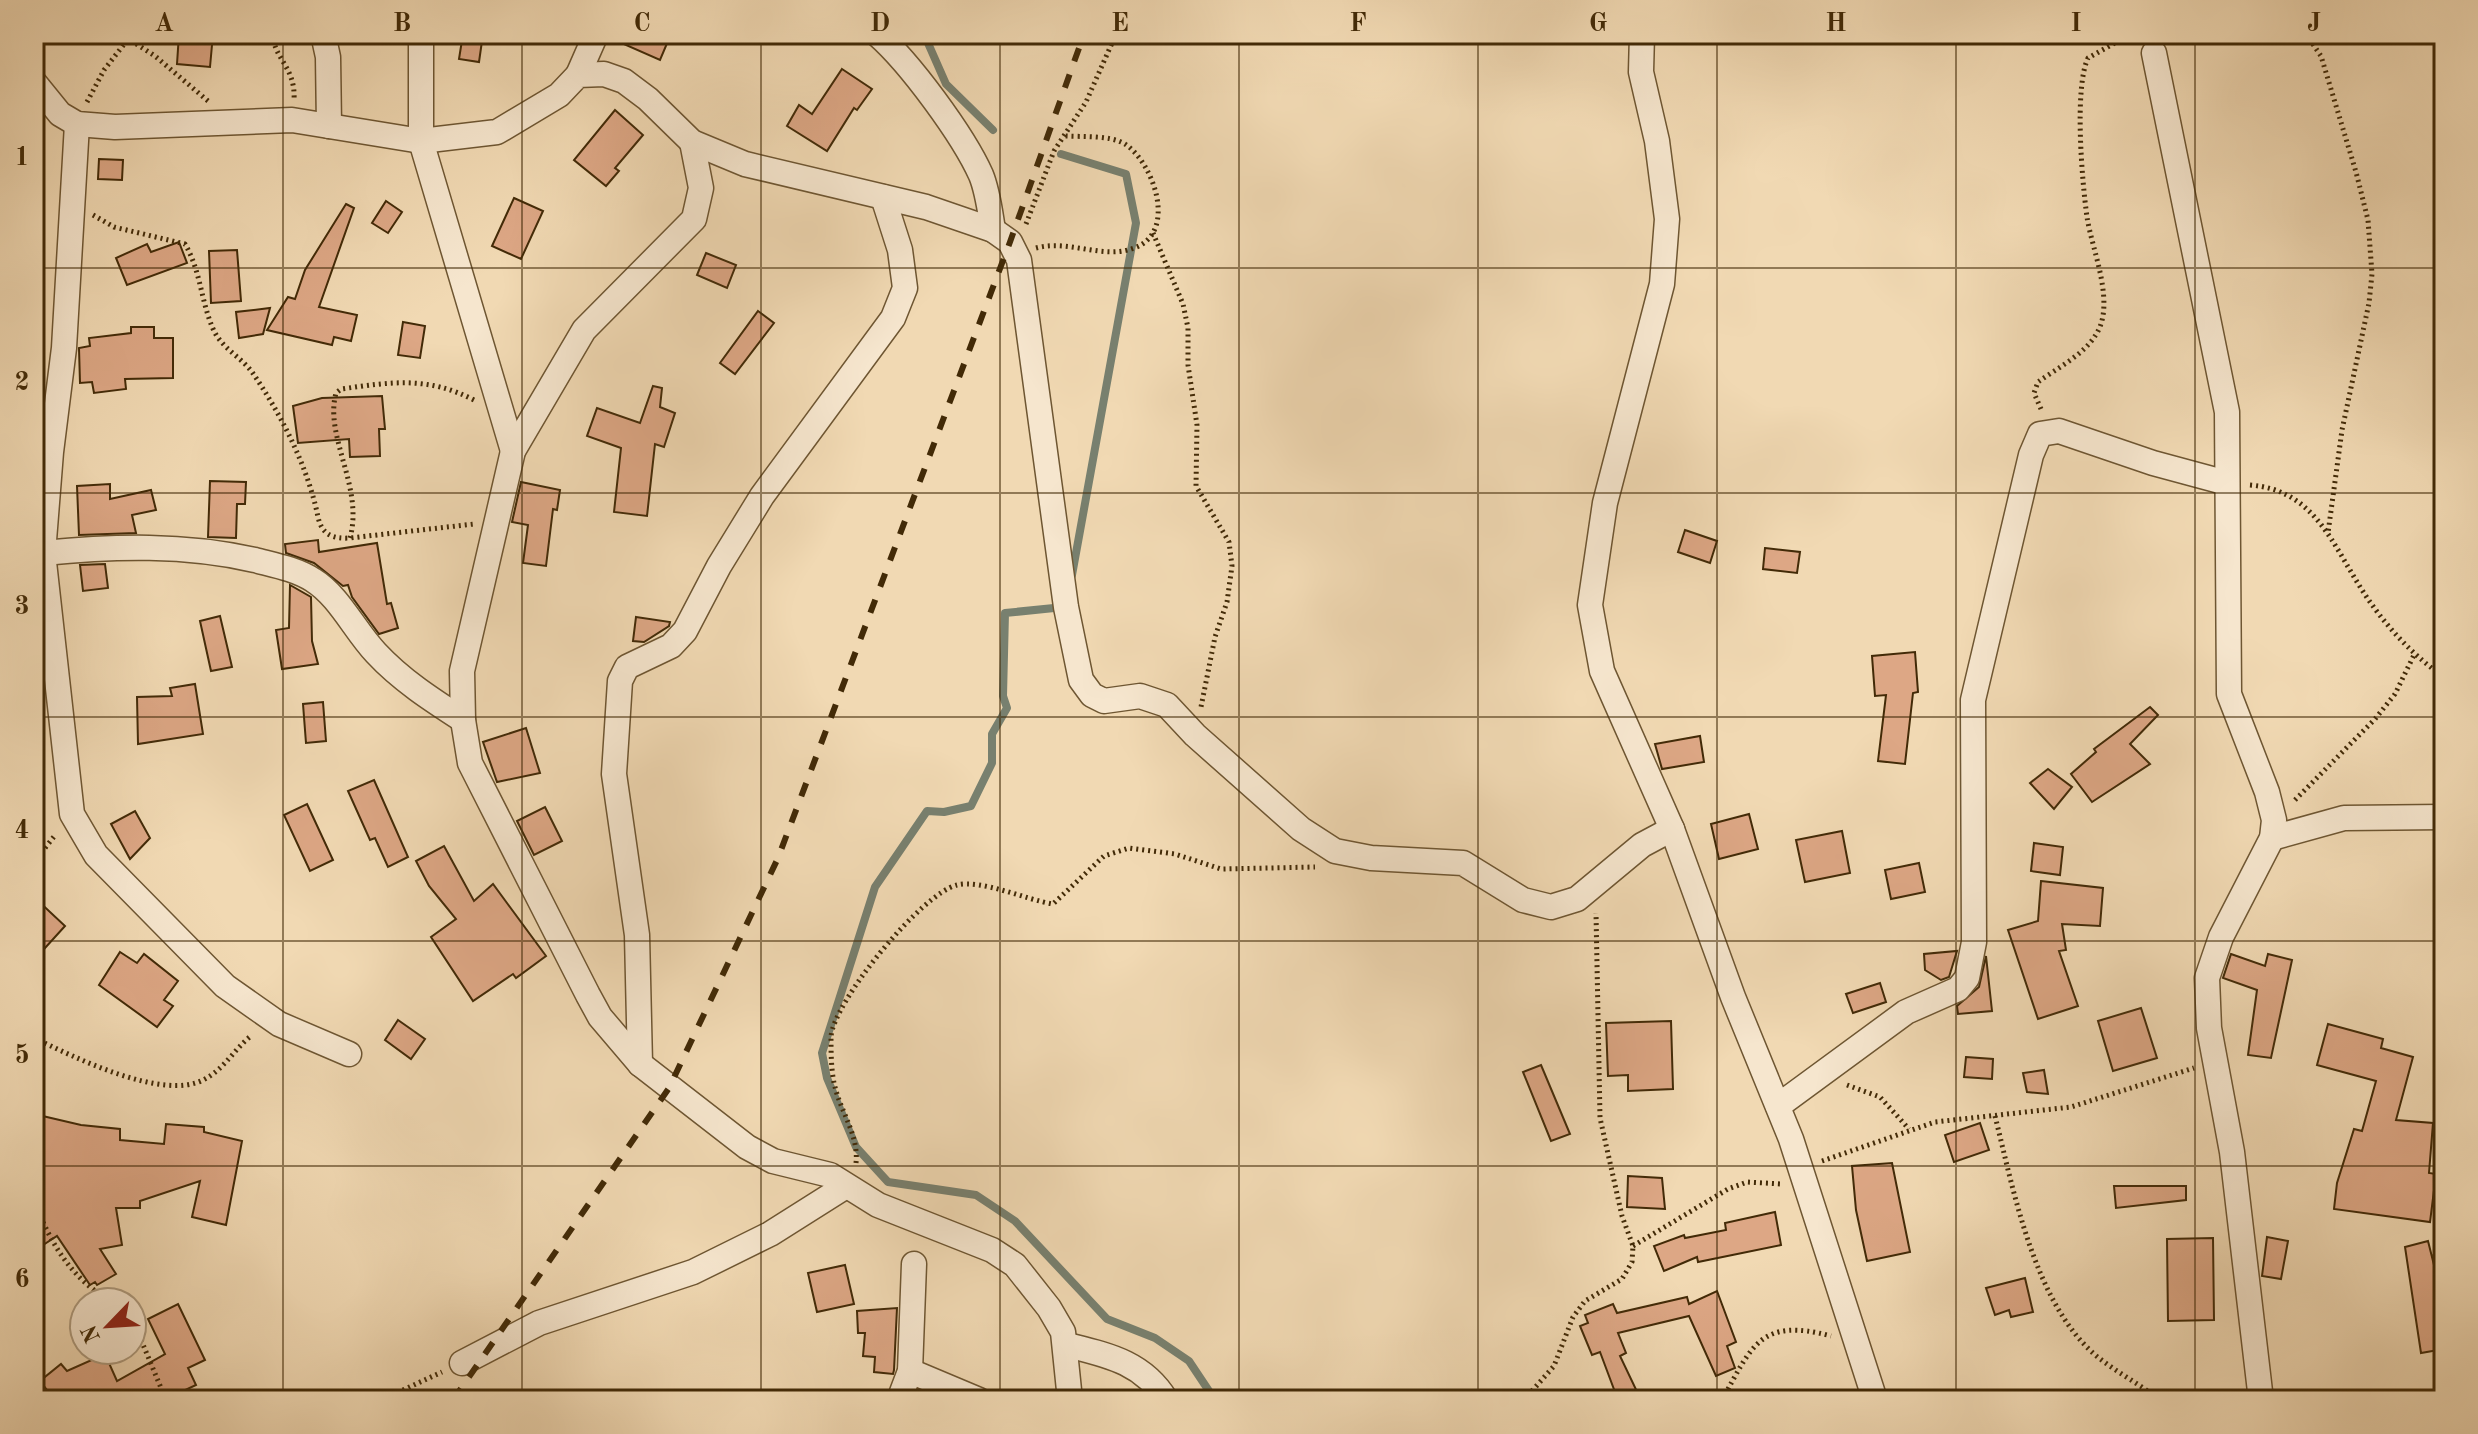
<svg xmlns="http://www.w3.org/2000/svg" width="2478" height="1434" viewBox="0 0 2478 1434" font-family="'Old Standard TT',serif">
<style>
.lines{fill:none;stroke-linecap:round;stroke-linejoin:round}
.stream{stroke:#78806f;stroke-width:8}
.building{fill:#dda785;stroke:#422a07;stroke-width:2}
.minor-casing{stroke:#6e5632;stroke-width:27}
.path{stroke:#422a07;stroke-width:5;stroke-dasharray:2 4;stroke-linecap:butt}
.minor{stroke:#f6e6ce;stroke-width:24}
.rail{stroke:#422a07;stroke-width:6;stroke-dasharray:14 14;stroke-linecap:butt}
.grid{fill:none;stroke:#422a07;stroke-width:2;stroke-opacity:0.55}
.neatline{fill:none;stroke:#422a07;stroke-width:3}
.grid-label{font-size:26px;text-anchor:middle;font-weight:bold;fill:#422a07}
</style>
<rect width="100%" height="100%" fill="#f1d9b3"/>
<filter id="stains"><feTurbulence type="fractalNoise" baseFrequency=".0025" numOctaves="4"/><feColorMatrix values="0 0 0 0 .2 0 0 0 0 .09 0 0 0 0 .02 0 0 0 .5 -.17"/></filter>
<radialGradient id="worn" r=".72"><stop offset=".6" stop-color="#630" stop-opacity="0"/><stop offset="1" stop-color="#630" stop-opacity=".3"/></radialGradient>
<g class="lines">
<g class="stream">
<polyline points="924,34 946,84 993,130"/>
<polyline points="1061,154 1126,174 1136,223 1072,575"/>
<polyline points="1064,607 1005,613 1003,696 1007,708 992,734 992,763 971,806 944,812 927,811 875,887 822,1053 827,1078 856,1147 888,1182 976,1195 1015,1221 1107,1319 1155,1338 1189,1361 1215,1400"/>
</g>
</g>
<g class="building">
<polygon points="179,34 213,34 210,67 177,64"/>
<polygon points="463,34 483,34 479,62 459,59"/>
<polygon points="611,34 671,34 660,60 610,38"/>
<polygon points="842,69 872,89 857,110 854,108 827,151 787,126 799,105 812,114"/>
<polygon points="615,110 643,135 615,168 619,171 606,186 574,160"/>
<polygon points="99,159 123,160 122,180 98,179"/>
<polygon points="514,198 543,211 521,259 492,246"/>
<polygon points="386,201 402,212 388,233 372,223"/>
<polygon points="346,204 354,208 319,307 357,315 351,341 334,337 332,345 267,330 288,297 295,299 305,270"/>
<polygon points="179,242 187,263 127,285 116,258 147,244 151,252"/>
<polygon points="237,250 241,301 211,303 209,251"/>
<polygon points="706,253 736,265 727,288 697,275"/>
<polygon points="270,308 263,334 239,338 236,312"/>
<polygon points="758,311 774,323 735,374 720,363"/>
<polygon points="403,322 425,326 420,358 398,355"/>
<polygon points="131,327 154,327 154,338 173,338 173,378 125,379 126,389 94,393 92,382 80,383 79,348 90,346 89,338 131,333"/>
<polygon points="653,386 662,388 660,407 675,413 664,447 655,444 647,516 614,512 621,448 587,436 597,408 640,423"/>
<polygon points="382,396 385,429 379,429 380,456 350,457 349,439 298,443 293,406 322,398"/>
<polygon points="210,481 246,482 245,504 237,504 236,538 208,537"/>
<polygon points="521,482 560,490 557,510 553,509 546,566 523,563 528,525 512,522"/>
<polygon points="110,484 110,499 151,490 156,510 132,515 136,533 79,535 77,486"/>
<polygon points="1685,530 1717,541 1710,563 1678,552"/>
<polygon points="318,540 319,552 377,543 387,604 391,603 398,628 379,634 352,597 348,585 343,586 314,563 286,553 285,544"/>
<polygon points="1765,548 1800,552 1797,573 1763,569"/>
<polygon points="105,564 108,588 83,591 80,565"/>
<polygon points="290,585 311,597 312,641 318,664 282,669 276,630 289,628"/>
<polygon points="220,616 232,667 211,671 200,621"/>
<polygon points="636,617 670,622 669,626 644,642 633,641"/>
<polygon points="1915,652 1918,692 1913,693 1905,764 1878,761 1886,695 1875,696 1872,656"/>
<polygon points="195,684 203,734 138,744 137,697 172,696 170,688"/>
<polygon points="323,702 326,741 306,743 303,704"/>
<polygon points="2150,707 2158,715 2130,744 2150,764 2092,802 2071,774 2096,752 2094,749"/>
<polygon points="526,728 540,773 497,782 483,742"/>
<polygon points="1700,736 1704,762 1662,769 1655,744"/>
<polygon points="2048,769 2072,787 2054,809 2030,783"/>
<polygon points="374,780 408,857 388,867 375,838 370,840 348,791"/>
<polygon points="307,804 333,860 310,871 284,815"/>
<polygon points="545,807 562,841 534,855 517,821"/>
<polygon points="135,811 150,838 130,859 111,824"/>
<polygon points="1749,814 1758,849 1719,859 1711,824"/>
<polygon points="1842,831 1850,873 1805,882 1796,840"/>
<polygon points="2034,843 2063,847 2060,875 2031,871"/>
<polygon points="444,846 474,901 493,884 546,956 516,978 513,974 473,1001 431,937 456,919 429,886 416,861"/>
<polygon points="1919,863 1925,892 1891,899 1885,870"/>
<polygon points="2041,881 2103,888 2100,926 2062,924 2066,950 2059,951 2078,1006 2038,1019 2008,930 2038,921"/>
<polygon points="34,897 65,926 45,948 34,938"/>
<polygon points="1957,951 1949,977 1941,980 1925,970 1924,954"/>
<polygon points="120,952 137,963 144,954 178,981 164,1000 173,1006 157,1027 99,985"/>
<polygon points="2231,954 2265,966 2268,954 2292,960 2271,1058 2248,1055 2257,990 2223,978"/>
<polygon points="1986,956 1992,1011 1958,1014 1957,1006 1979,987"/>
<polygon points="1880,983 1886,1002 1853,1013 1846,994"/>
<polygon points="2141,1008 2157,1058 2113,1071 2098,1021"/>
<polygon points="398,1020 425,1039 411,1059 385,1040"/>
<polygon points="1671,1021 1673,1089 1628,1091 1628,1075 1608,1076 1606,1023"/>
<polygon points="2328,1024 2383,1039 2381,1048 2413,1057 2396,1120 2433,1123 2429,1173 2436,1174 2430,1222 2334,1209 2337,1183 2354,1129 2362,1131 2376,1081 2317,1065"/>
<polygon points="1966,1057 1993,1059 1992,1079 1964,1077"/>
<polygon points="1541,1065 1570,1134 1551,1141 1523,1072"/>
<polygon points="2044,1070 2048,1094 2027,1092 2023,1073"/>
<polygon points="34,1114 81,1125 120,1129 120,1140 164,1144 166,1124 204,1127 204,1132 242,1141 226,1225 192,1217 200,1181 140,1201 140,1208 116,1208 122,1245 100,1249 116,1274 97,1285 95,1282 90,1285 57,1236 34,1251"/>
<polygon points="1980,1123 1989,1150 1954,1162 1945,1135"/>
<polygon points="1892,1163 1910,1252 1867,1261 1856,1210 1852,1166"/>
<polygon points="1628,1176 1662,1178 1665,1209 1627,1207"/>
<polygon points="2114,1186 2186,1186 2186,1200 2116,1208"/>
<polygon points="1775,1212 1781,1245 1698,1262 1697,1257 1664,1271 1654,1246 1684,1235 1685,1238 1726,1230 1725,1223"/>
<polygon points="2267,1237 2288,1241 2281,1279 2262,1276"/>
<polygon points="2213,1238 2214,1320 2168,1321 2167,1239"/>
<polygon points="2428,1241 2438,1281 2444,1281 2444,1349 2421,1353 2405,1247"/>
<polygon points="845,1265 854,1304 817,1312 808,1273"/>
<polygon points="2025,1278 2033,1312 2011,1317 2009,1310 1995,1315 1986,1288"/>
<polygon points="1717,1291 1736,1342 1727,1346 1735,1368 1716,1376 1689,1316 1618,1333 1626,1353 1620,1356 1641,1400 1618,1400 1600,1352 1592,1355 1580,1326 1588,1323 1585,1315 1613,1304 1617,1313 1687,1297 1689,1304"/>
<polygon points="178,1304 205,1360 188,1368 196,1385 164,1400 55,1400 40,1381 61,1364 67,1371 105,1354 117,1381 165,1354 148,1319"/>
<polygon points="897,1308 894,1370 893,1374 874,1372 875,1357 863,1356 865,1333 858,1333 857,1311"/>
</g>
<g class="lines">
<defs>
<g id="minor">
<polyline points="323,34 328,57 329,126"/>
<polyline points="421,34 421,141 513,451"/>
<path d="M 877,34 C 910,63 963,135 981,175 C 988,192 990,212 993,230"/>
<polyline points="1642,34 1641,72 1657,141 1667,219 1662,284 1605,503 1590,605 1602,671 1672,829 1733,997 1791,1139 1875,1400"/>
<polyline points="2154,53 2227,412 2229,694 2267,792 2274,820 2272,838 2221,937 2207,978 2209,1028 2232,1152 2261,1400"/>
<polyline points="578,75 596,34"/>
<polyline points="34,82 60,114 77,124 115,127 292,120 421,141 497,132 559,95 578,75 604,74 624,81 648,99 692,142 745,164 926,207 993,230 1010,242 1019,260 1066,607 1081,680 1092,695 1104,701 1140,696 1167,705 1195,735 1301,829 1335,851 1371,858 1463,863 1523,900 1551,907 1577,899 1642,845 1672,829"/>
<polyline points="77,124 64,348 51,452 43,553 72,814 96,855 225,986 279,1024 349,1054"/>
<polyline points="692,142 701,188 694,219 584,330 513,451 462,671 463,720 470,763 588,995 600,1017 640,1064 747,1147 773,1161 830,1175 878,1205 992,1250 1015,1265 1049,1308 1063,1332 1070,1400"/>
<path d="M 43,553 C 115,546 184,544 255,560 C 274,565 296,569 313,580 C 339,596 355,631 376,653 C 401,680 432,700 463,720"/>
<polyline points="2272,838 2344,818 2444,817"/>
<polyline points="640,1064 637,935 614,774 620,681 627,667 671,646 685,631 719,566 762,496 893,318 905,288 900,250 883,197"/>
<polyline points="1778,1106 1906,1012 1958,989 1967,978 1974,942 1973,700 2031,455 2040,434 2059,431 2153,463 2227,483"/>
<path d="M 1067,1345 C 1107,1355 1143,1362 1166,1400"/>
<polyline points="462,1363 539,1323 693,1272 770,1234 846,1186"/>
<polyline points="910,1371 979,1400"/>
<polyline points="899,1400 910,1371 914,1264"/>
</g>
</defs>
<use href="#minor" class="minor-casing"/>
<g class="path">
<polyline points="121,34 155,56 208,101"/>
<path d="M 273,34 C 273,58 296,67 294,100"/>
<polyline points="2306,34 2321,56 2356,172 2368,220 2372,274 2369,303 2342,430 2328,533"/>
<polyline points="87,102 104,70 132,34"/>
<path d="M 93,215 L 114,227 L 185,244 C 201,271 201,303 214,331 C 223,349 241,357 252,372 C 281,414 308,467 318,517 C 322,535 333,539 350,538 L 474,524"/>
<polyline points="1026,224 1054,151 1086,102 1116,34"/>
<polyline points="1153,233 1183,304 1188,328 1188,365 1197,425 1196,486 1229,542 1232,566 1227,602 1215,637 1201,707"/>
<path d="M 1036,248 C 1069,239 1103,260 1134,248 C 1178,233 1154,163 1125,144 C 1110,135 1083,137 1065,136"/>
<path d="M 2041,409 L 2034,393 L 2038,382 C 2056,369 2083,355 2095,336 C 2117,305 2092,251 2087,217 C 2082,181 2074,88 2088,58 L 2131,34"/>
<path d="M 2250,485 C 2315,490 2332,544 2364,593 C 2384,624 2413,656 2444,677"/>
<path d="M 350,538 C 364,487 324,437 336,393 L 341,389 C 392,382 427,376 474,400"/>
<polyline points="2295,800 2375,719 2395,694 2415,653"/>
<polyline points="34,862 56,834"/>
<path d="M 34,1038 C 74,1057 162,1101 203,1080 C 225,1069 234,1049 252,1035"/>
<polyline points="1847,1085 1880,1097 1909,1129"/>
<path d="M 1995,1116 C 2014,1192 2035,1307 2099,1358 C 2118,1373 2141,1385 2160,1400"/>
<polyline points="1822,1161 1935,1122 2071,1107 2194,1068"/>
<path d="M 856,1163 C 859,1136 841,1112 835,1087 C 831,1072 831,1052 831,1037 C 833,1002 922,893 957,885 C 981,879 1027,900 1053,904 L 1104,856 L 1129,848 L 1175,854 L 1221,869 L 1315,867"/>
<path d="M 34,1200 C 49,1241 72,1281 113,1302"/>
<polyline points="1633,1246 1728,1189 1747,1182 1781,1184"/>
<polyline points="2433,1257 2444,1252"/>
<polyline points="132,1318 166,1400"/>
<polyline points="381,1400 442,1372"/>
<polyline points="1524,1400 1554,1366 1573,1317 1585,1301 1622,1279 1632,1262 1633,1246 1622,1216 1600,1118 1596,913"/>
<path d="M 1722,1400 C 1752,1346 1760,1317 1831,1336"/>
</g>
<use href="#minor" class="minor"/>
<polyline class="rail" points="453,1400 669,1088 778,858 1010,242 1084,34"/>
</g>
<path class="grid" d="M 283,34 L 283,1400M 522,34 L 522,1400M 761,34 L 761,1400M 1000,34 L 1000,1400M 1239,34 L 1239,1400M 1478,34 L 1478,1400M 1717,34 L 1717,1400M 1956,34 L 1956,1400M 2195,34 L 2195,1400M 34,268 L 2444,268M 34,493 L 2444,493M 34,717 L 2444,717M 34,941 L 2444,941M 34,1166 L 2444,1166"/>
<rect width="2478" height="1434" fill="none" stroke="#f1d9b3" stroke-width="88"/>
<g transform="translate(108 1326) rotate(245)"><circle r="38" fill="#f6e6ce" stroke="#ae9b7e" stroke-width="2"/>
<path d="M0-6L14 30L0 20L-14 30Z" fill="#8f2418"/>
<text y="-12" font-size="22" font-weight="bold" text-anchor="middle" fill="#422a07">N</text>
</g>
<rect x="44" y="44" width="2390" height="1346" class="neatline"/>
<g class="grid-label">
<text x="164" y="31">A</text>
<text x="402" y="31">B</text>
<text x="642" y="31">C</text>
<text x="880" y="31">D</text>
<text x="1120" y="31">E</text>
<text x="1358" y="31">F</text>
<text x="1598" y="31">G</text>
<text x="1836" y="31">H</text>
<text x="2076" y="31">I</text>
<text x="2314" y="31">J</text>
<text x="22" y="165">1</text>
<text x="22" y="390">2</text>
<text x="22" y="614">3</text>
<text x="22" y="838">4</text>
<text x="22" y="1063">5</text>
<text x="22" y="1287">6</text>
</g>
<rect width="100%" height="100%" filter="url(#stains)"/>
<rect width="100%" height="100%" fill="url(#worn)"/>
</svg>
